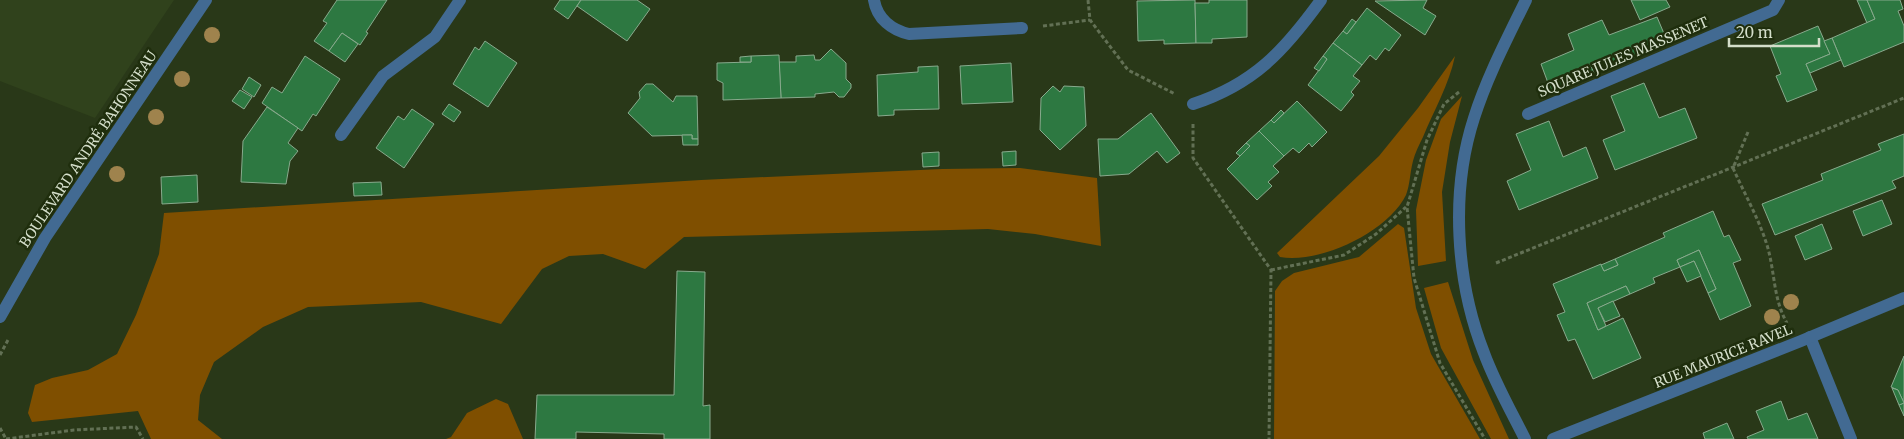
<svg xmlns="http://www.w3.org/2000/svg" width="1904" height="439" viewBox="0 0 1904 439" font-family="Merriweather,serif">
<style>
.built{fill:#30421c}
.green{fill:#7f4f00}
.building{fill:#2d7841;stroke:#88aa8d}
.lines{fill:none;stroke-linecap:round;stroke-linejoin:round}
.path{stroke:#627054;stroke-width:3;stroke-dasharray:4 2.5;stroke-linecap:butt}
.minor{stroke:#426a92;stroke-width:12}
.tree{fill:#9f834d}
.labels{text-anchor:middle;stroke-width:5;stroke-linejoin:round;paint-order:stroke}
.street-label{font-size:14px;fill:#d4deca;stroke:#1f2e0d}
</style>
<rect width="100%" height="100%" fill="#293818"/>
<polygon class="built" points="0,0 174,0 95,118 0,81"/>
<g class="green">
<path d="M 1455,56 C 1449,85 1434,110 1423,137 C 1419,145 1415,153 1413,161 C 1410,172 1410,185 1406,195 C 1388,232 1320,264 1280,257 L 1277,253 L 1379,156 L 1418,108 Z"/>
<polygon points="1462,96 1450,142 1442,192 1446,261 1418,266 1416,210 1426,160 1441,119"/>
<polygon points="1020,168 1097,178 1101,246 1035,234 988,229 684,237 645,269 603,254 569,256 542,269 501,324 421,302 308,307 263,327 214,362 200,395 198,420 222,439 151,439 138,411 32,422 28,413 35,385 52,378 88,370 117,354 136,315 159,254 164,213 701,180 942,169"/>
<polygon points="1398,224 1404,228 1416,308 1431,354 1480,439 1274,439 1275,291 1282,281 1294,273 1359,257"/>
<polygon points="1448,282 1473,360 1509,439 1491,439 1441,348 1424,288"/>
<polygon points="496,399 508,404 523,439 446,439 451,437 467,413"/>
</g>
<g class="building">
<polygon points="337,0 387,0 366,32 368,33 360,45 342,33 329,51 314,41 327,23 323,21"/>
<polygon points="560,0 581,0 568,19 554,9"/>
<polygon points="581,0 637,0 650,9 627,41 577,6"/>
<polygon points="1195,0 1196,43 1164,44 1164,40 1138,41 1137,1"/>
<polygon points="1209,0 1247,0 1247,37 1212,39 1212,43 1196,43 1195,3 1209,3"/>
<polygon points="1427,0 1423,8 1436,16 1425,35 1375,1"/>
<polygon points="1631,0 1666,0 1670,7 1640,20"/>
<polygon points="1857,0 1867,0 1875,19 1867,23"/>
<polygon points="1867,0 1900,0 1903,9 1898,11 1904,26 1904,42 1844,67 1832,38 1875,19"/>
<polygon points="1367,8 1401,35 1389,51 1385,48 1376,60 1370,55 1362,65 1333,43 1343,31 1347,34"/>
<polygon points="1657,17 1668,43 1611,67 1607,57 1590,64 1594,73 1551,91 1541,64 1574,50 1568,34 1602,20 1609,35"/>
<polygon points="1352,19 1356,22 1347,34 1343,31"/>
<polygon points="1818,26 1830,54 1806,64 1817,90 1787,102 1776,76 1781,74 1770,46"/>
<polygon points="342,33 358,44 345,62 329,51"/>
<polygon points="1832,38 1841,60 1810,73 1806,64 1830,54 1824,41"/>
<polygon points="485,41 517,63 488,107 453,84 475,47 479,50"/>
<polygon points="1333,43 1362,65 1353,76 1360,81 1351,92 1354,95 1341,111 1308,85 1327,59 1323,56"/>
<polygon points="831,49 846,63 846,79 851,84 851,88 844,97 839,97 834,92 815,94 815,97 781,98 779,62 796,62 796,56 814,55 815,60 820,60"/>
<polygon points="779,55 781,98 723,100 723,83 717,80 717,63 751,62 751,56"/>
<polygon points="305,56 340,79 316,116 313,114 302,131 262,103 272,87 282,93"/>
<polygon points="751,56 751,62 740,62 740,57"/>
<polygon points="1323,56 1327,59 1319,71 1314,68"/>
<polygon points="1011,63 1013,102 962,104 960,66"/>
<polygon points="938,66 939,109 894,110 894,115 878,116 877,75 918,72 918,67"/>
<polygon points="249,77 261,85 254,97 242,89"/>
<polygon points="1644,83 1659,118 1685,108 1697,138 1615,170 1603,140 1625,131 1611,96"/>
<polygon points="646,84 653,84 673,102 676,96 697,96 698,139 692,139 692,135 652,136 628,113 640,98 639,92"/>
<polygon points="1053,86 1060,92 1064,86 1084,87 1086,126 1060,150 1040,130 1041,98"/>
<polygon points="240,90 252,97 244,109 232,101"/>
<polygon points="1297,101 1327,132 1312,147 1309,143 1299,153 1293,148 1284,156 1259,131 1271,120 1274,123"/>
<polygon points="449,104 461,112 454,122 442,114"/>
<polygon points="267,107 298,128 288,143 298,151 290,161 286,184 241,182 243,141"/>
<polygon points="412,109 434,124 404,168 376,148 398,116 404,120"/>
<polygon points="1281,110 1284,113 1274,123 1271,120"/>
<polygon points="1151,113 1180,153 1167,163 1157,151 1129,174 1100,176 1098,139 1118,139"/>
<polygon points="1549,121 1563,157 1586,147 1598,178 1519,210 1507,181 1531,170 1516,134"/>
<polygon points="1259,131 1284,156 1273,166 1279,172 1268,182 1272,186 1257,200 1227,169 1250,146 1246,143"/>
<polygon points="1904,134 1904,176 1892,181 1896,188 1775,235 1762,204 1823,180 1821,174 1881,150 1878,144"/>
<polygon points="682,135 692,135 692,139 698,139 698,145 683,145"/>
<polygon points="1246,143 1250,146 1240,156 1236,153"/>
<polygon points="1016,151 1016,165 1003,166 1002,152"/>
<polygon points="939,152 939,166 923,167 922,153"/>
<polygon points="197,175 198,202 162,204 161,177"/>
<polygon points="381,182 382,195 354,196 353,183"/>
<polygon points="1882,200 1892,224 1863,236 1853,211"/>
<polygon points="1713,211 1724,237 1729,235 1741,260 1733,263 1751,306 1720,320 1708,293 1716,289 1699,250 1677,260 1680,267 1653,278 1655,283 1630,294 1626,286 1587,303 1598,330 1623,318 1641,358 1593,379 1575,339 1568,341 1557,315 1565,312 1553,284 1601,264 1604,271 1618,265 1615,259 1665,237 1663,233"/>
<polygon points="1822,224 1832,249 1805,260 1795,236"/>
<polygon points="1699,250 1716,289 1708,293 1694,261 1680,267 1677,260"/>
<polygon points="1615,259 1618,265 1604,271 1601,265"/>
<polygon points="1694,261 1701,276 1687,282 1680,267"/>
<polygon points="677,271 705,272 703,406 710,405 710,439 664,439 664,434 576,432 576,439 535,439 537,395 674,395"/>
<polygon points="1626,286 1630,294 1598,308 1606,326 1598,330 1587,303"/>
<polygon points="1613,301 1620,316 1605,322 1598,308"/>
<polygon points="1904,356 1904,416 1899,405 1904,403 1898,390 1891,387"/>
<polygon points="1892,388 1898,390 1904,403 1899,405"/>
<polygon points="1781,401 1788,420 1807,413 1818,439 1748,439 1747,437 1764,430 1756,411"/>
<polygon points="1727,423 1734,439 1705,439 1703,433"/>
</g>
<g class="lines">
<g class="path">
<polyline points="1088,0 1090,20 1128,70 1175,94"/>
<polyline points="1043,26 1090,20"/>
<polyline points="1459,92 1444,104 1427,140 1407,207 1414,278 1440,363 1485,439"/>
<polyline points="1193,124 1193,158 1271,270 1269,439"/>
<path d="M 1748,132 L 1733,168 C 1744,193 1759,219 1767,245 C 1775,271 1773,299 1787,323"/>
<polyline points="1496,263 1904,98"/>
<polyline points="1271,270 1344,255 1376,234 1406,207"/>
<polyline points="0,355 9,338"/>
<polyline points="0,428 6,439"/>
<polyline points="6,439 74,430 136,427 143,439"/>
</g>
<g class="minor">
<path d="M 874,0 C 877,19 892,30 909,34 L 1022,28"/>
<path d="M 1193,104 C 1254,84 1284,51 1321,0"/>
<polyline points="1528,114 1773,10 1779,0"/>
<polyline points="341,135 383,76 435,37 460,0"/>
<polyline points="0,317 45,238 206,0"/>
<polyline points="1810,337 1851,439"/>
<path d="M 1525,439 C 1511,411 1495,383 1484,353 C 1456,282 1450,192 1474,118 C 1487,77 1507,39 1526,0"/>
<polyline points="1553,439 1801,341 1904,298"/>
</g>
</g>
<g class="tree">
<circle cx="212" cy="35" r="8"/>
<circle cx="182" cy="79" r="8"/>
<circle cx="156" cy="117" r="8"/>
<circle cx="117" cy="174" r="8"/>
<circle cx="1791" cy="302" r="8"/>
<circle cx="1772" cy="317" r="8"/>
</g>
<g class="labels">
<g class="street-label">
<text transform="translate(1623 57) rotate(-23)" y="5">SQUARE JULES MASSENET</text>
<text transform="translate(88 149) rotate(-56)" y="5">BOULEVARD ANDRÉ BAHONNEAU</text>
<text transform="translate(1723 356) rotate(-22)" y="5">RUE MAURICE RAVEL</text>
</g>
</g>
<path d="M1729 38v8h90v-8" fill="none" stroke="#d4deca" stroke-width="2.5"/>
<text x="1736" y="38" font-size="15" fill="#d4deca" stroke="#1f2e0d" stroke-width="4" paint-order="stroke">20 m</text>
</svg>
